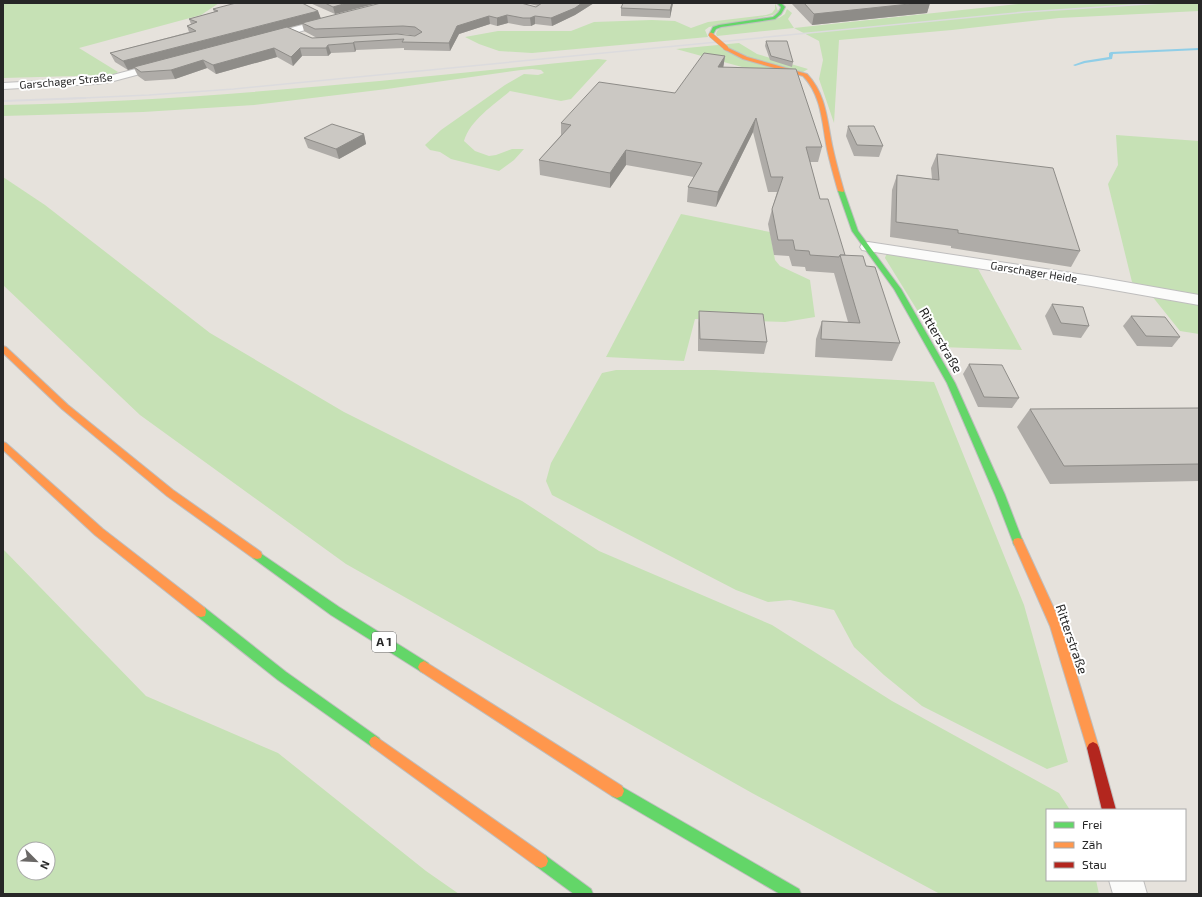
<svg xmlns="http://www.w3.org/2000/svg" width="1202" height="897" viewBox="0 0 1202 897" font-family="'Exo 2',sans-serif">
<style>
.green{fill:#c6e1b5;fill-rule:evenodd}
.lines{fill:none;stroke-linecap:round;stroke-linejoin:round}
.stream{fill:#90cee7;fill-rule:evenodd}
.street-casing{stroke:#bfbebe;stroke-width:2}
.fast-casing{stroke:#bfbebe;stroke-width:2}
.slow-casing{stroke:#bfbebe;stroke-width:2}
.jam-casing{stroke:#bfbebe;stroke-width:2}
.street{fill:#fbfbfa;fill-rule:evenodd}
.fast{fill:#63d668;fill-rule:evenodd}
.slow{fill:#ff974d;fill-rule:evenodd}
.jam{fill:#b3261e;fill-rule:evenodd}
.rail-far1{stroke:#dcdbdd;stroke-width:1.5}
.rail{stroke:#dcdbdd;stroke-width:2}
.slow-bridge-casing{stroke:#bfbebe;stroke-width:5.5;stroke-linecap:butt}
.slow-bridge{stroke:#ff974d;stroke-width:4.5}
.wall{fill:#afaca8;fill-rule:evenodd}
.shaded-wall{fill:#8e8c88}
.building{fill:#cbc8c3;stroke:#8e8c88}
.labels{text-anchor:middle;stroke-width:4;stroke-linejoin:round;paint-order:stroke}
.far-street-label{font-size:11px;fill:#272727;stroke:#fff}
.shield{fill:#fff;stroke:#686868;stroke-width:1}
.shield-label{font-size:12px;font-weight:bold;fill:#272727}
.street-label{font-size:13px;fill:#272727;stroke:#fff}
</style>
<rect width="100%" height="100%" fill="#e6e2dc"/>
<g class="green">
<polygon points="3,3 219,3 201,15 79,48 118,72 113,75 3,78"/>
<polygon points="775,3 778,11 773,15 709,27 705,30 708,37 532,53 499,51 479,44 465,37 498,31 571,31 594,22 652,20 675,21 691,28 708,22 766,15 772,13 775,9"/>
<polygon points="1028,3 1199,3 1199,11 1059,18 952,30 839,40 834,123 819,79 823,60 819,41 794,28 717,36 716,34 717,31 720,28 779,18 785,14 787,9 792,13 788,19 794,28"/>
<polygon points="739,43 757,54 808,69 790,80 676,49"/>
<path d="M 598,59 L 607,60 L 571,99 L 561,101 L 510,91 C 494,105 470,120 464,141 L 475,151 L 489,156 L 496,155 L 512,149 L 524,149 L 514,160 L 499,171 L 451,159 L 440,152 L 430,150 L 425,145 L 441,130 L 505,85 L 524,74 L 538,75 L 544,73 L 541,70 L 532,69 L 521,70 L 387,89 L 254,105 L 143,112 L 3,116 L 3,105 C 202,101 400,79 598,59 Z"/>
<polygon points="1116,135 1199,141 1199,334 1180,331 1152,296 1132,282 1108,184 1118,165"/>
<polygon points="3,177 45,205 210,333 344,412 522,501 599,551 772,625 892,701 1059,793 1070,810 1047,810 1047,880 1096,880 1099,894 940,894 752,793 346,564 140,415 3,285"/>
<polygon points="681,214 770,232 775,260 780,266 810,280 815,317 785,322 695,319 684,361 606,357"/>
<polygon points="888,254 977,267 1022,350 940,347 885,258 886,255"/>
<polygon points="616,370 715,370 934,382 1024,605 1068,762 1047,769 922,706 884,675 854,647 834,610 790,600 768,602 736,590 552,495 546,481 551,463 602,373"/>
<path d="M 3,549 L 146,696 L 278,753 L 426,871 L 459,894 L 3,894 ZM 24,849 L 48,849 L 48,873 L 24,873 Z"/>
</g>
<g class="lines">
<polygon class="stream" points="1199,48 1199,50 1113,54 1112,59 1085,63 1075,66 1073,65 1084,61 1109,57 1109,53 1111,52"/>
<defs>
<g id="street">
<polygon points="332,17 335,18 337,20 335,22 265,41 260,38 261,36"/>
<polygon points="166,61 170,62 172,64 170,66 110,82 96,84 3,89 3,83 96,78 109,76"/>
<polygon points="868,242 1091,276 1199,295 1199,305 1091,286 862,250 860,247 862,244"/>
<polygon points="1109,880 1143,880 1147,894 1113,894"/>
</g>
<g id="fast">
<path d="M 777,3 L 781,3 L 785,7 L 781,14 L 775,19 L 721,27 L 716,29 L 712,36 L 709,35 L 713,27 L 719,25 L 773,17 C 777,14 780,12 781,7 Z"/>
<polygon points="841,189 844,191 858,231 901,289 955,383 1005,495 1023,542 1022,545 1018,546 1014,545 1013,542 995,495 947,383 894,289 852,231 838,191"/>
<polygon points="257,551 339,607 428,663 430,667 428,671 424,673 420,671 331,615 253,558 252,555 253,552"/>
<polygon points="201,607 205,608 286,672 379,738 381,742 379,746 375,748 371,746 278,680 197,616 196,612 197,608"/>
<polygon points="617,784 799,889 801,894 780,894 612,796 610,791 612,786"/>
<polygon points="541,854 546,856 591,889 593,894 574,894 536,866 534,861 536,856"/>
</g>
<g id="slow">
<path d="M 726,47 L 747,57 L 807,74 C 827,95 827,122 833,149 C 836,163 840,177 844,191 L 843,192 L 838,191 C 834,177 830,163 827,149 C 822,123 822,96 803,76 L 743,59 L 724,49 Z"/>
<polygon points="3,346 6,347 68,405 173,490 261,552 262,555 261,558 257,559 253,558 167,496 62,409 3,353"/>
<polygon points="3,442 6,443 103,529 205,608 206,612 205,616 201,617 197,616 95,535 3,450"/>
<polygon points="1018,538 1022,539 1062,626 1099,748 1097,752 1093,754 1089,752 1087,748 1050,626 1013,542 1014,539"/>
<polygon points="424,661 622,786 624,791 622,796 617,798 612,796 420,671 418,667 420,663"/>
<polygon points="375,736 546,856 548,861 546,866 541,868 536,866 371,746 369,742 371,738"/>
</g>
<polygon id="jam" points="1093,742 1097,744 1099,748 1116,810 1102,810 1087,748 1089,744"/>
</defs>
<use href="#street" class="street-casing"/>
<use href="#fast" class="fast-casing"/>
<use href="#slow" class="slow-casing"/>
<use href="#jam" class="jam-casing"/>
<use href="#street" class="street"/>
<use href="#fast" class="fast"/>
<use href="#slow" class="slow"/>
<use href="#jam" class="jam"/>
<polyline class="rail-far1" points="61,99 149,95 234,89 1025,12 1163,3"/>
<polyline class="rail" points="3,101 85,98"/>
<defs>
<polyline id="slow-bridge" points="711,35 726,48"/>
</defs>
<use href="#slow-bridge" class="slow-bridge-casing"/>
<use href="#slow-bridge" class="slow-bridge"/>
</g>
<g class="wall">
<polygon points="310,3 378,3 335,14"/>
<path d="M 526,3 L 594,3 L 575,15 L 552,26 L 535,24 L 531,26 L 524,26 L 508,23 L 497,26 L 490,24 L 459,34 L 450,51 L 404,50 L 404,48 L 356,50 L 355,52 L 331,53 L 328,56 L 302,56 L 293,66 L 277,57 L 216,74 L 207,68 L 175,79 L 145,81 L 138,76 L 134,68 L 128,70 L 115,62 L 110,53 L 189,32 L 187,26 L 191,24 L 189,19 L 214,12 L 213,9 L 318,11 L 321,19 L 536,7 L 538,6 ZM 302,24 L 304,31 L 317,38 L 404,34 L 416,36 L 415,36 L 312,38 L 278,30 Z"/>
<polygon points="673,3 670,18 621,16 621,8"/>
<polygon points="791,3 930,3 927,13 812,25"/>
<polygon points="766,41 793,62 792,67 770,60 765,46"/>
<polygon points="725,56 723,67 822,147 818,162 810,162 820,199 845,255 866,266 900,343 892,361 815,357 816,339 822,321 848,322 834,273 806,271 805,267 792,266 789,256 774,255 768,224 772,209 777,192 768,192 753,132 716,207 687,202 688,187 694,177 626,165 610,188 540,175 539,160 561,135 561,123 675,93"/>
<polygon points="848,126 883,146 879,157 854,156 846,136"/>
<polygon points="364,134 366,144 339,159 308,148 304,138"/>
<polygon points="937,154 1080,251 1071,267 951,248 951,246 890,237 892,190 897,175 932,179 931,168"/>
<polygon points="1052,304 1089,326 1081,338 1053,335 1045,316"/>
<polygon points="699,311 767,342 764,354 698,351 698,323"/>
<polygon points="1131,316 1180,337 1172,347 1137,346 1123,326"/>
<polygon points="969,364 1019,398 1012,408 978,407 963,374"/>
<polygon points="1199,408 1199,481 1050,484 1017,427 1030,409"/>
</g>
<g class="shaded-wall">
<polygon points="347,3 378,3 335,14 333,7"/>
<polygon points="582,3 594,3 575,15 552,26 551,18"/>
<polygon points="672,3 673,3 670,18 670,10"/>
<polygon points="919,3 930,3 927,13 812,25 814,14"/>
<polygon points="318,11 321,19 128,70 123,61"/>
<polygon points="507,15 508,23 497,26 497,18"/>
<polygon points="489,16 490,24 459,34 450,51 449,43 457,26"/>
<polygon points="535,16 535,24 531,26 530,18"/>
<polygon points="354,42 356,50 355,52 353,43"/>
<polygon points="328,45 331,53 328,56 326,48"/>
<polygon points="274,48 277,57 216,74 213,65"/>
<polygon points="300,48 302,56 293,66 291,57"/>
<polygon points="725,56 723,69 718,67"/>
<polygon points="203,60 207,68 175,79 171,70"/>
<polygon points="756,118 753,132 716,207 718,192"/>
<polygon points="364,134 366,144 339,159 336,149"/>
<polygon points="626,150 626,165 610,188 610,173"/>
</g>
<g class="building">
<polygon points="236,3 302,3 318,11 123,61 110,53 196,31 187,26 197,22 189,19 218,11 213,9"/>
<polygon points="325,3 347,3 333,7"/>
<polygon points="381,3 521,3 536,7 542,3 582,3 575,8 551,18 535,16 530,18 523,18 507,15 497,18 489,16 457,26 449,43 402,42 404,39 354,42 353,43 328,45 326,48 300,48 291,57 274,48 213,65 203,60 171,70 141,72 134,67 287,27 312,38 397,34 415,36 422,32 415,27 403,26 315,29 302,23"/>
<polygon points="623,3 672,3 670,10 621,8"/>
<polygon points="804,3 919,3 814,14"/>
<polygon points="766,41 787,41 793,62 771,56"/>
<polygon points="704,53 725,56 718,67 796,69 822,147 806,147 820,199 828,199 845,255 840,255 839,257 810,255 809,251 795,250 793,240 778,240 772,209 783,177 771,177 756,118 718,192 688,187 702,163 626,150 610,173 539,160 571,125 561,123 599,82 675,93"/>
<polygon points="332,124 364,134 336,149 304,138"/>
<polygon points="848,126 874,126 883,146 857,145"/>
<polygon points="937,154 1053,168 1080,251 958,233 958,230 896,222 897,175 939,180"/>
<polygon points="840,255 863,256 866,266 875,267 900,343 821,339 822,321 860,323"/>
<polygon points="1052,304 1083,307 1089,326 1061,323"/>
<polygon points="699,311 763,314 767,342 700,339"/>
<polygon points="1131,316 1165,317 1180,337 1146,336"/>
<polygon points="969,364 1002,365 1019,398 984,397"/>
<polygon points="1199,408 1199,464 1064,466 1030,409"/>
</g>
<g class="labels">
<g class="far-street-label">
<text transform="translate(66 81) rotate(-5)" y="4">Garschager Straße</text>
<text transform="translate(1034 272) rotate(9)" y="4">Garschager Heide</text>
</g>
<rect class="shield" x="372" y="632" width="24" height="20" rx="3"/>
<g class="shield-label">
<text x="384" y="646">A 1</text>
</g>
<g class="street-label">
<text transform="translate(941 340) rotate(60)" y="5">Ritterstraße</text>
<text transform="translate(1072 639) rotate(71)" y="5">Ritterstraße</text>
</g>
</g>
<rect width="1202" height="897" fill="none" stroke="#272727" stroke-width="8"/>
<rect x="1046" y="809" width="140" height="72" fill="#ffffff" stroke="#a9a9a9"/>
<rect x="1054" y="822" width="20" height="6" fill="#63d668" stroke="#a9a9a9"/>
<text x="1082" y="829" font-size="12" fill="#272727">Frei</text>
<rect x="1054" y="842" width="20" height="6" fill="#ff974d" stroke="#a9a9a9"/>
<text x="1082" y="849" font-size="12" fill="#272727">Zäh</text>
<rect x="1054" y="862" width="20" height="6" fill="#b3261e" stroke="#a9a9a9"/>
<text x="1082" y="869" font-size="12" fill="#272727">Stau</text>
<g transform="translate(36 861) rotate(114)"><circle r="19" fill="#ffffff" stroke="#a9a9a9"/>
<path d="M0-3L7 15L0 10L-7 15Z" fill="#6a6866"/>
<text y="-6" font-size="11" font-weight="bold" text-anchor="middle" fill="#272727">N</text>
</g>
</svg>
